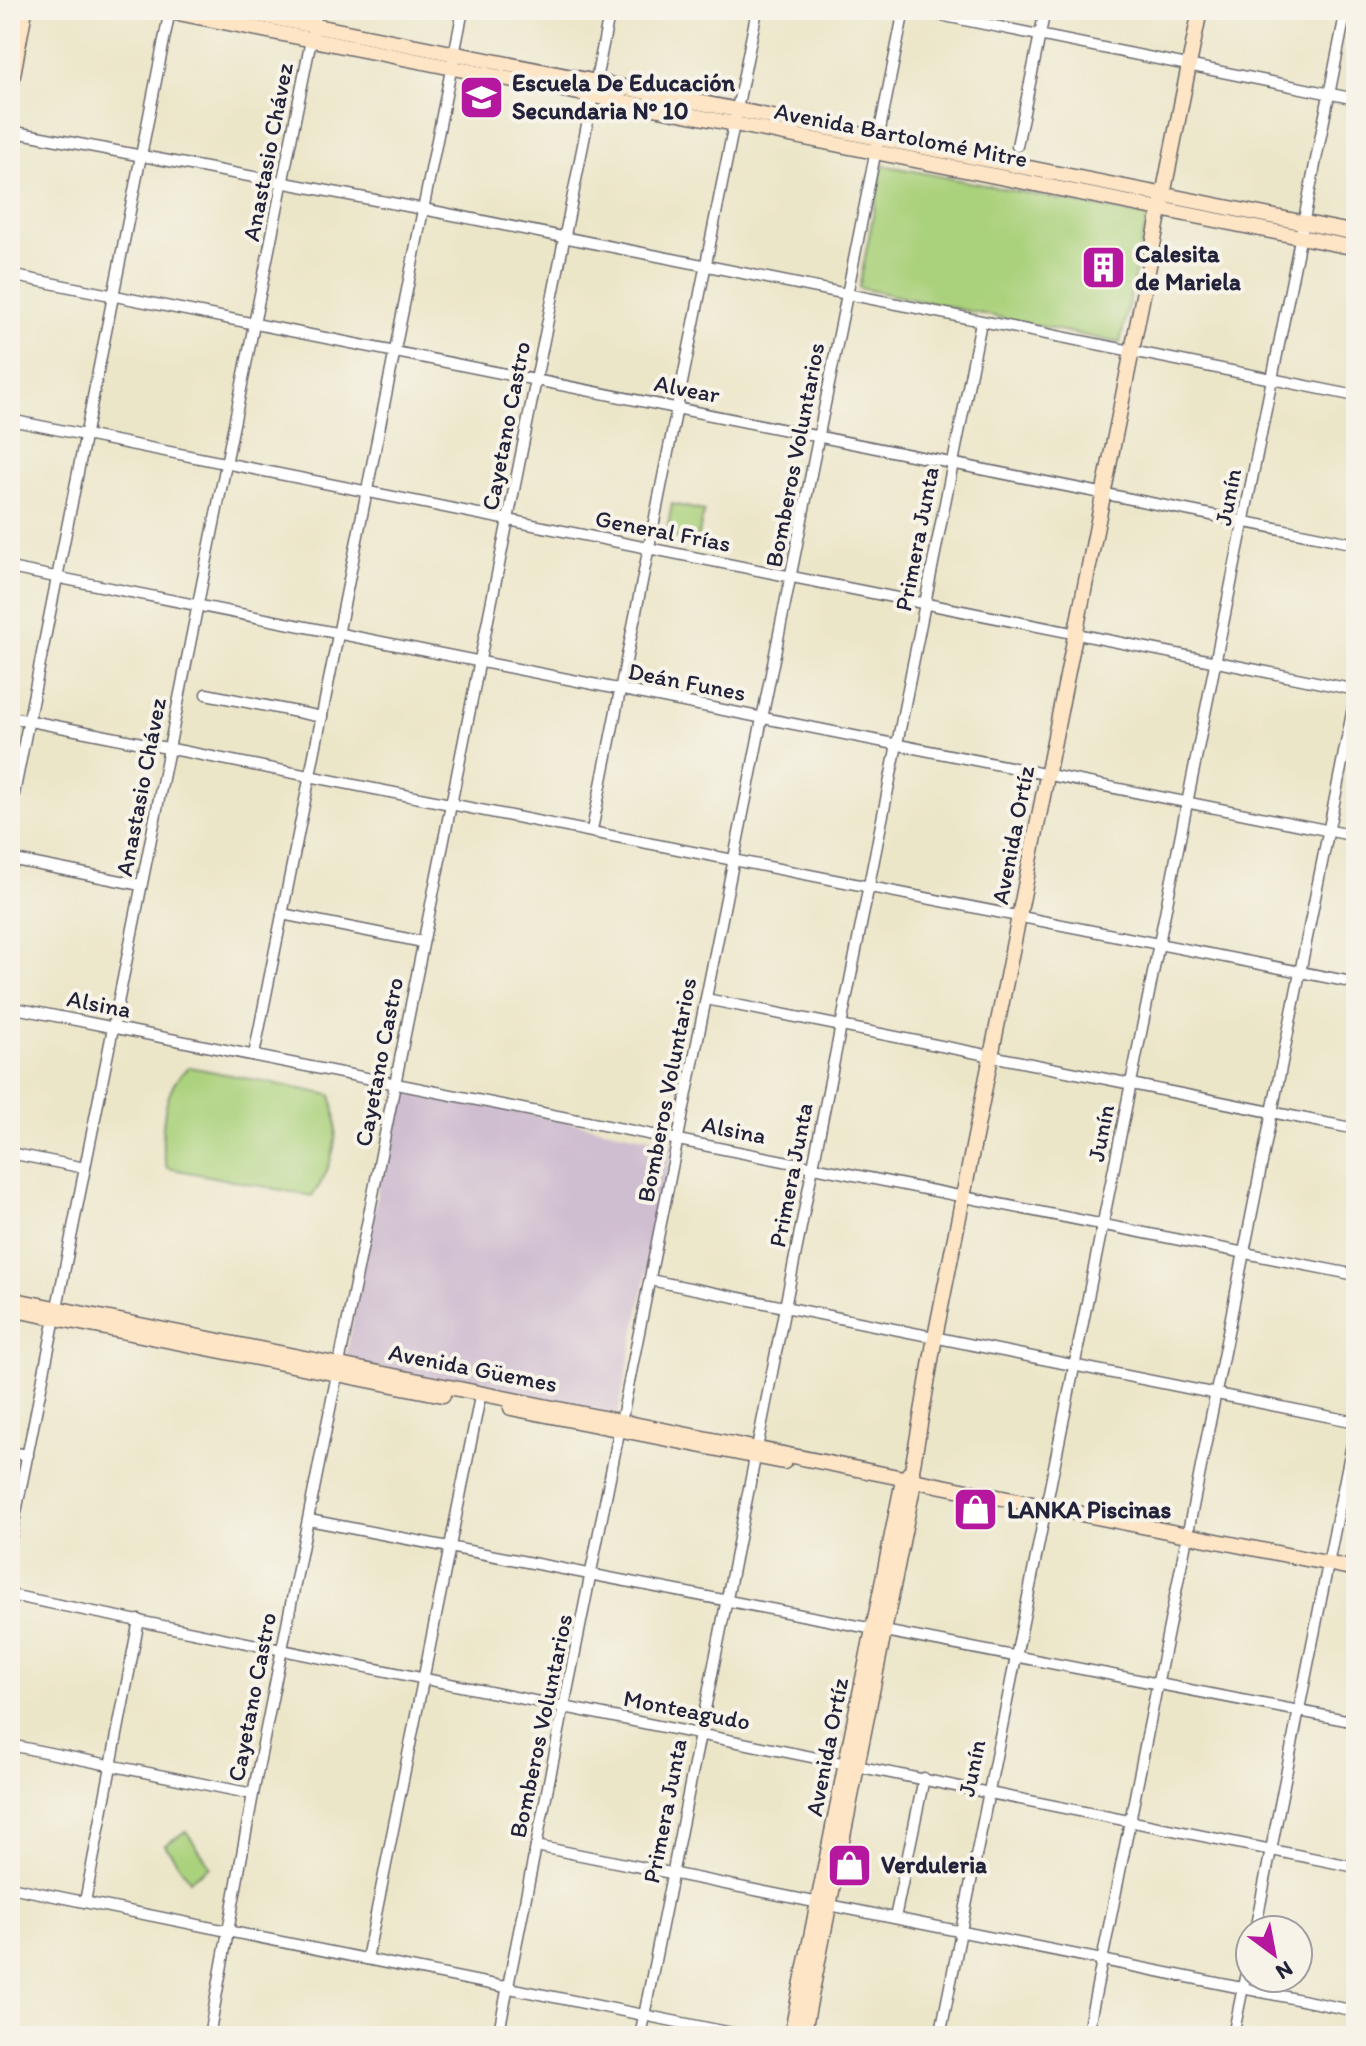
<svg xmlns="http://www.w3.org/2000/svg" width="1366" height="2046" viewBox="0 0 1366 2046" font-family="Itim,sans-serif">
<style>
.industrial{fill:#cfbdd0}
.green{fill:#aad17c;stroke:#667a5c;stroke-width:2}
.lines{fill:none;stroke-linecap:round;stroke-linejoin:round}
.street-casing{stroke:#69676d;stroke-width:13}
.secondary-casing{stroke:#69676d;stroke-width:17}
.street{stroke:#fff;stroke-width:10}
.secondary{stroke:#fde5c5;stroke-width:14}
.labels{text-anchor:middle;stroke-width:8;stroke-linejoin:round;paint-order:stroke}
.poi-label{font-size:24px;font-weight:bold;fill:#22223b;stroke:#f7f3e8;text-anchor:start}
.street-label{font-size:24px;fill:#22223b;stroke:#f7f3e8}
</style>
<rect width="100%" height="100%" fill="#f7f3e8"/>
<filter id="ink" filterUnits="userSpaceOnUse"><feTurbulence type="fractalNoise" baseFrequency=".0125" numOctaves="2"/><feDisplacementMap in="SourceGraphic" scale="16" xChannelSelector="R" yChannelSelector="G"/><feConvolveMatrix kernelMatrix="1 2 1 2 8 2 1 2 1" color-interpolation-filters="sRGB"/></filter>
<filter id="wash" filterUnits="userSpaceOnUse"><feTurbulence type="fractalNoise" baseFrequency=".006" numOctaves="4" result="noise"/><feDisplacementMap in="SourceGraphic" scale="32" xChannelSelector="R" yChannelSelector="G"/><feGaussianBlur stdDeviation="1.8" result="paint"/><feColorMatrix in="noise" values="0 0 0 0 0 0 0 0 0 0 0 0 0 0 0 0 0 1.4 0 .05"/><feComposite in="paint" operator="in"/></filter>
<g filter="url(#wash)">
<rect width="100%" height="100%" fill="#ece6c9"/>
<polygon class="industrial" points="398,1087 673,1143 618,1414 345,1361"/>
<g class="green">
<polygon points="883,165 1147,217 1120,343 859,288"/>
<polygon points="672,504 704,511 697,542 670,536 667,531"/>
<path d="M 190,1067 L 331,1095 C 342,1129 334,1168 312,1196 L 167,1168 C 158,1140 162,1083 190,1067 Z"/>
<polygon points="186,1831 210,1866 190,1880 165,1845"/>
</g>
</g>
<g filter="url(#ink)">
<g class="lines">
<defs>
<g id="street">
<polyline points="915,10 1356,99"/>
<polyline points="10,131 423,209 1356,396"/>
<polyline points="1017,146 1045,10"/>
<polyline points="10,275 1356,544"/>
<polyline points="10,420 1356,690"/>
<polyline points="10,568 1356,836"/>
<polyline points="206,694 322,717"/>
<polyline points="10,717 1356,983"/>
<polyline points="10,814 170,10"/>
<polyline points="592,830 757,10"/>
<polyline points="10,859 141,885"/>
<polyline points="282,914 423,942"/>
<polyline points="706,999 1356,1129"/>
<polyline points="10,1007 1356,1275"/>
<polyline points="254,1055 463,10"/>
<polyline points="10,1153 85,1168"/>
<polyline points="650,1280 1356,1422"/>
<polyline points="10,1452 28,1455"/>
<polyline points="309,1520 1356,1722"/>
<polyline points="10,1542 317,10"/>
<polyline points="10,1595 1356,1867"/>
<polyline points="10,1745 253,1794"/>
<polyline points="536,1846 1356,2011"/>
<polyline points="10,1887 747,2036"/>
<polyline points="85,1902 139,1620"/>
<polyline points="895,1918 924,1778"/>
<polyline points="1255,1930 1356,1424"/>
<polyline points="367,1959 481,1392"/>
<polyline points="209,2036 253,1794 610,10"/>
<polyline points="498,2036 904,10"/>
<polyline points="640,2036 981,322"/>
<polyline points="940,2036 1346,10"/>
<polyline points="1087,2036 1356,693"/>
<polyline points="1233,2036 1250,1953"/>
</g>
<g id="secondary">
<polyline points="163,10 1356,248"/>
<polyline points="235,10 1356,233"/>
<polyline points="10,29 14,10"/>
<polyline points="10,91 25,10"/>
<polyline points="10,1299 1356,1569"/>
<polyline points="10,1309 443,1395"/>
<polyline points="511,1408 784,1462"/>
<polyline points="791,2036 902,1485 909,1473"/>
<polyline points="803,2036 913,1487 912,1470 935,1337 1200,10"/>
</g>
</defs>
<use href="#street" class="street-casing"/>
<use href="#secondary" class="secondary-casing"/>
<use href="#street" class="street"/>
<use href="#secondary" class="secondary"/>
</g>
</g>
<defs>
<symbol id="school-square" viewBox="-11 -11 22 22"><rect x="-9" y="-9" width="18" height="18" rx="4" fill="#b5179e" stroke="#f7f3e8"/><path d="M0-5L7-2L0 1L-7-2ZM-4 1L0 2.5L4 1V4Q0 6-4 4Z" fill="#fff"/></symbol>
<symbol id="building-square" viewBox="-11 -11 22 22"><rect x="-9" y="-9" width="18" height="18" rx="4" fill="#b5179e" stroke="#f7f3e8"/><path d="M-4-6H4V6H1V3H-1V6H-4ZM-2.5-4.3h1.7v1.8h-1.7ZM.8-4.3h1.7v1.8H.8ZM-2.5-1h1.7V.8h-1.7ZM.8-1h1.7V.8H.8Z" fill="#fff"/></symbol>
<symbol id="shop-square" viewBox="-11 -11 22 22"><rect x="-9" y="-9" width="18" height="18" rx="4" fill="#b5179e" stroke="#f7f3e8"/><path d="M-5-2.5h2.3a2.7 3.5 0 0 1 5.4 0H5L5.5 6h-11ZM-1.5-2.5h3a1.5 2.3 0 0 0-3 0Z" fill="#fff"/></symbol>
</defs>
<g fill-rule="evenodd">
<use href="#school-square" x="456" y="72" width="51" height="51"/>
<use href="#building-square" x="1078" y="242" width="51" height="51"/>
<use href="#shop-square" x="950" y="1484" width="51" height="51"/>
<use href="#shop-square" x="824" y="1840" width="51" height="51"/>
</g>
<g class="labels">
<g class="poi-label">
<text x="512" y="91">Escuela De Educación<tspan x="512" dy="28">Secundaria Nº 10</tspan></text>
<text x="1135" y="262">Calesita<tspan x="1135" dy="28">de Mariela</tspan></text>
<text x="1007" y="1518">LANKA Piscinas</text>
<text x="881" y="1873">Verduleria</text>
</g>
<g class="street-label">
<text transform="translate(901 135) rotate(11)" y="8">Avenida Bartolomé Mitre</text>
<text transform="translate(268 152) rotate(-79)" y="8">Anastasio Chávez</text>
<text transform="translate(687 389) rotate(11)" y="8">Alvear</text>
<text transform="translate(506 426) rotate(-79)" y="8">Cayetano Castro</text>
<text transform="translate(795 455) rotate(-79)" y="8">Bomberos Voluntarios</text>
<text transform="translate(1228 497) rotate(-79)" y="8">Junín</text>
<text transform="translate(663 531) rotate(11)" y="8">General Frías</text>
<text transform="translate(917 539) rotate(-79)" y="8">Primera Junta</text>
<text transform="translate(687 682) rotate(11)" y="8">Deán Funes</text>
<text transform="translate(141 787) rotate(-79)" y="8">Anastasio Chávez</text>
<text transform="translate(1013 835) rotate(-79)" y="8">Avenida Ortíz</text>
<text transform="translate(99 1004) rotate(11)" y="8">Alsina</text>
<text transform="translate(379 1062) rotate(-79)" y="8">Cayetano Castro</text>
<text transform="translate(667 1090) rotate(-79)" y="8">Bomberos Voluntarios</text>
<text transform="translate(734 1130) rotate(11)" y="8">Alsina</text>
<text transform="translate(1101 1133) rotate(-79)" y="8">Junín</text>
<text transform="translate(791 1175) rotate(-79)" y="8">Primera Junta</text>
<text transform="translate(473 1368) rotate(11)" y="8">Avenida Güemes</text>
<text transform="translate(252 1697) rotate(-79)" y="8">Cayetano Castro</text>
<text transform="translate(687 1710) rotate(11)" y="8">Monteagudo</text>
<text transform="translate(541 1726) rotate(-78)" y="8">Bomberos Voluntarios</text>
<text transform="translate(827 1747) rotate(-79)" y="8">Avenida Ortíz</text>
<text transform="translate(972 1768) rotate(-78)" y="8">Junín</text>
<text transform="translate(665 1811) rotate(-79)" y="8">Primera Junta</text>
</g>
</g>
<rect width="1366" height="2046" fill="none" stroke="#f7f3e8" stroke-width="40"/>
<g transform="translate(1274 1954) rotate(148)"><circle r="38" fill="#f7f3e8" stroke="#a29fa3" stroke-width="2"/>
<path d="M0-6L14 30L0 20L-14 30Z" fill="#b5179e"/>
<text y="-12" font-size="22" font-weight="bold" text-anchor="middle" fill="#22223b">N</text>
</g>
</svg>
